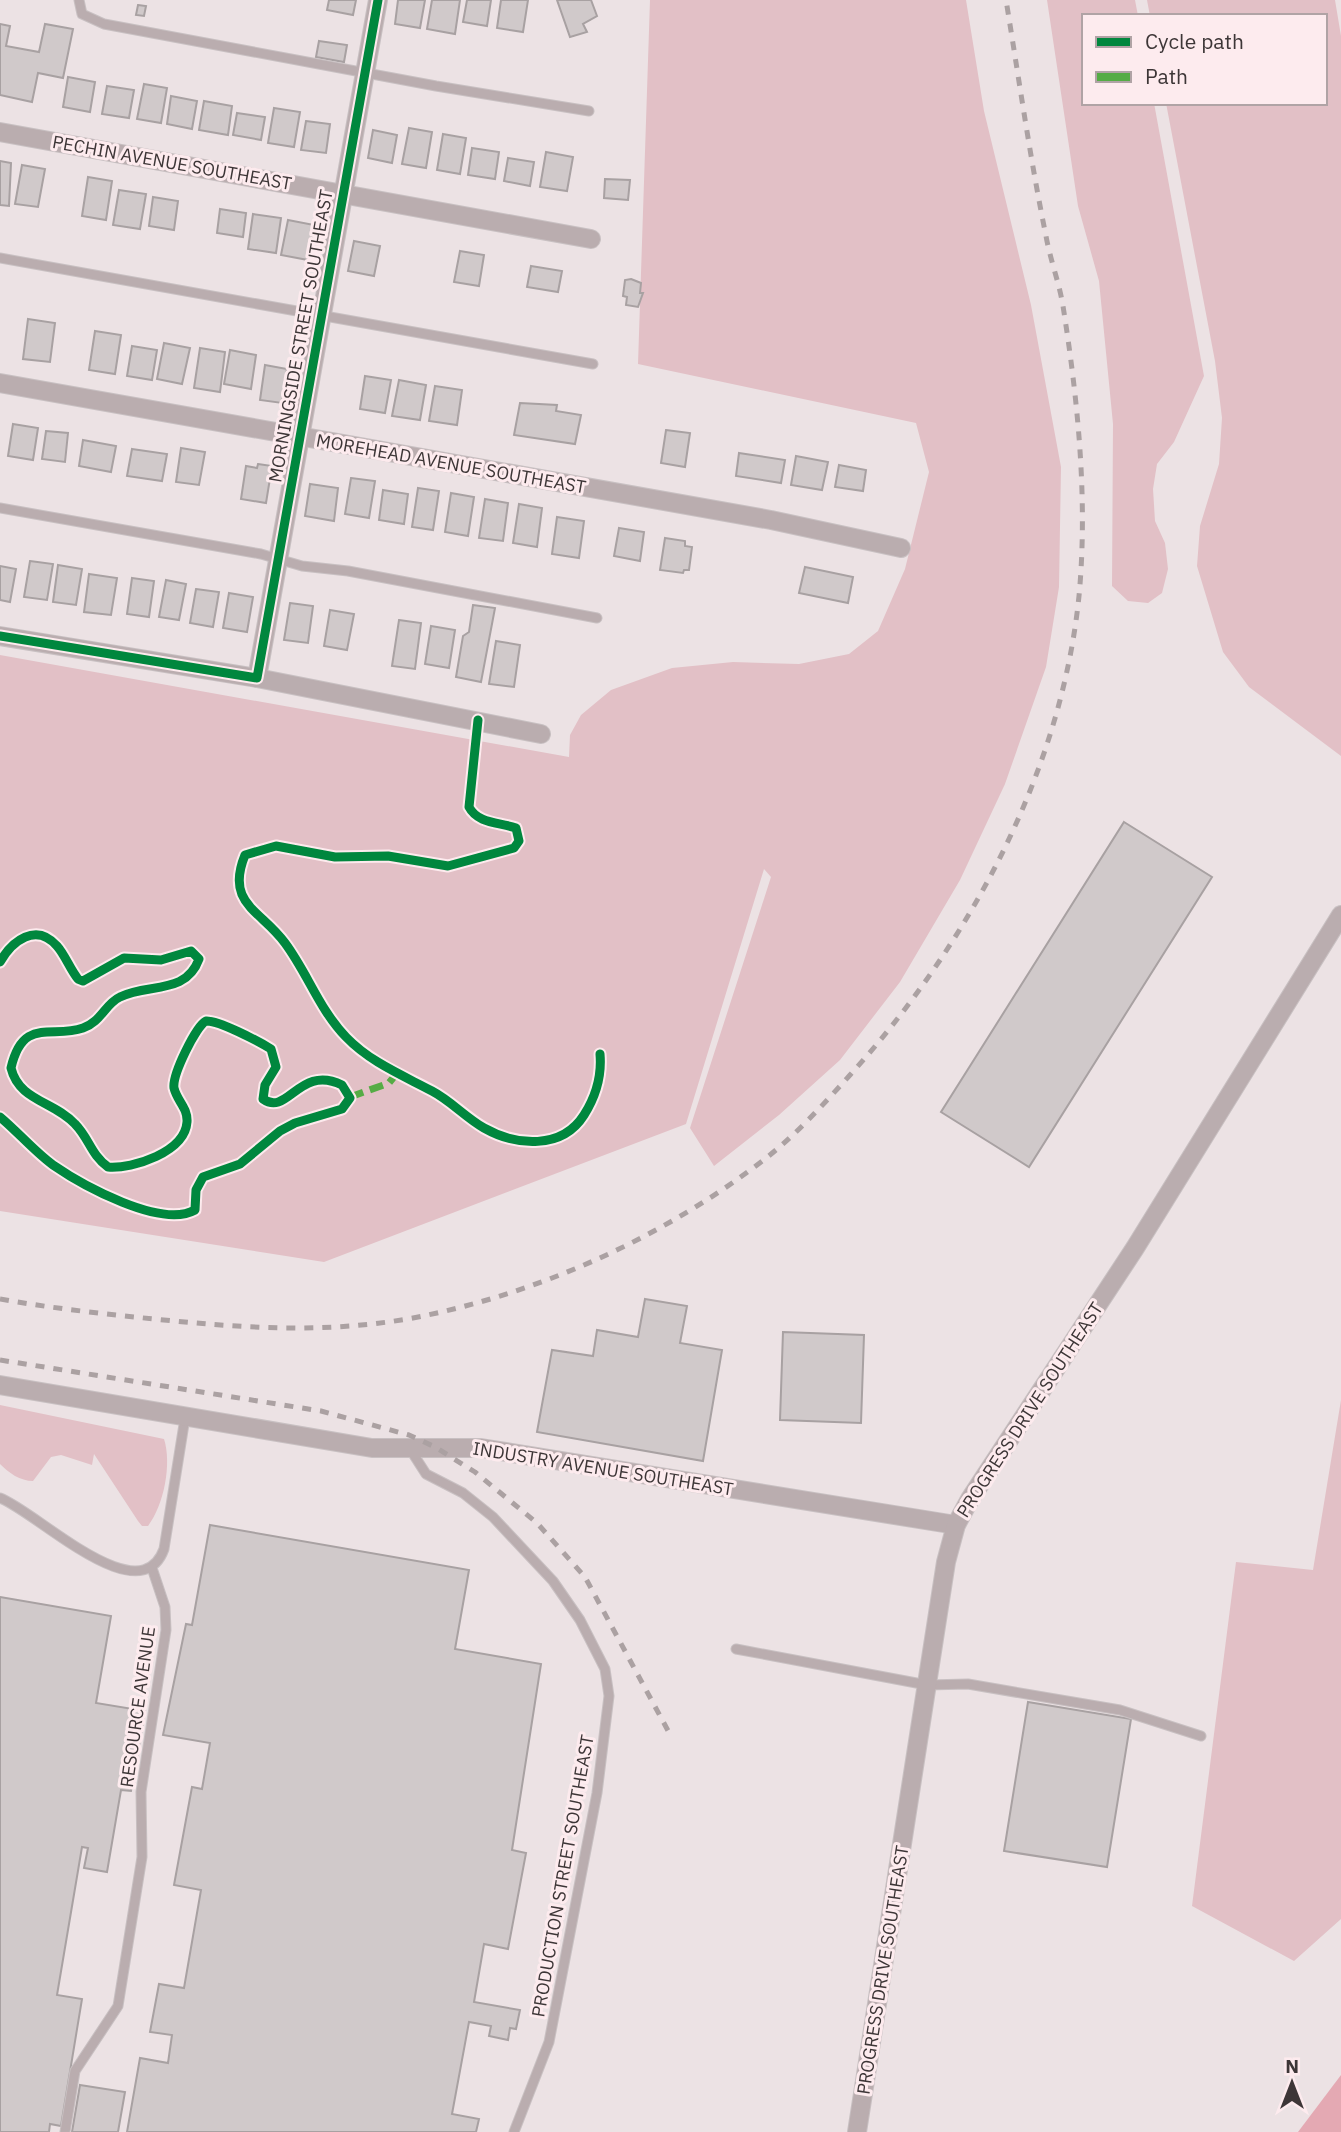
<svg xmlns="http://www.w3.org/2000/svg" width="1341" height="2132" viewBox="0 0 1341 2132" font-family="'IBM Plex Sans',sans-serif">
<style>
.green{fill:#e2c0c6}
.water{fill:#e4a9b3}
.building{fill:#d0c9ca;stroke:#a8a1a2;stroke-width:2}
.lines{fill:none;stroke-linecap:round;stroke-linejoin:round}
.lane-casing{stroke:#c8c0c2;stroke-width:11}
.street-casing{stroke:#c8c0c2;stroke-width:20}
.lane{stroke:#baadaf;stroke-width:9}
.street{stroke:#baadaf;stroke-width:18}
.rail{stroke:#aba1a2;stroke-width:5;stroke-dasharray:9 9;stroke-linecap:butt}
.quiet{stroke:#55ac45;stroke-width:7;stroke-dasharray:14 7;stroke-linecap:butt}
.cycleway-casing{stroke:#fdebee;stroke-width:13}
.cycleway{stroke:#00873e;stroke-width:9}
.labels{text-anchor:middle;stroke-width:6;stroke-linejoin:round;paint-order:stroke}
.street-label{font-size:18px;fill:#3d3637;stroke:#fdebee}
</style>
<rect width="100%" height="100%" fill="#ece2e4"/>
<g class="green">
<polygon points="650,0 966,0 984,111 1031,305 1061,467 1059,587 1046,667 1005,784 960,880 900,982 840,1060 779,1115 714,1166 690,1128 771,877 764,869 686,1124 324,1262 0,1211 0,655 569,757 570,735 581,715 611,690 672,668 733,662 799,664 849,654 878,631 905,569 929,472 916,423 638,364"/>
<polygon points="1047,0 1135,0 1138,16 1084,16 1084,103 1154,103 1204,376 1174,442 1157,464 1153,489 1155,521 1165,543 1168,569 1162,593 1148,603 1128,601 1112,586 1113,424 1099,281 1078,206"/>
<polygon points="1147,0 1335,0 1341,36 1341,756 1249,687 1223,652 1197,566 1200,526 1219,464 1222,418 1215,361 1166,103 1325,103 1325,16 1150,16"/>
<polygon points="1341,1400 1341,1919 1294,1961 1192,1906 1236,1562 1313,1570"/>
<path d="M 0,1405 L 164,1439 C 172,1464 164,1505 148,1526 L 142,1526 L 138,1521 L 94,1454 L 92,1465 L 61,1455 L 51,1457 L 33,1481 C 20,1481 9,1473 0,1464 Z"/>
</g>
<polygon class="water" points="1341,2075 1341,2132 1298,2132"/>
<g class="building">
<polygon points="329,0 356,0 353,15 327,10"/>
<polygon points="398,0 425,0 420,28 395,24"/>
<polygon points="432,0 460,0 455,34 427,29"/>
<polygon points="467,0 491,0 487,26 463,22"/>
<polygon points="501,0 528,0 523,32 497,28"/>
<polygon points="557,0 591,0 597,16 583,24 587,32 570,37"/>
<polygon points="138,5 146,6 144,16 136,15"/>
<polygon points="0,24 10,26 6,46 39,52 45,24 73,29 63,78 38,73 32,102 0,95"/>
<polygon points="319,41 347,45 344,62 316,57"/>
<polygon points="68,77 95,82 90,112 63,107"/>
<polygon points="144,84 167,88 161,123 137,119"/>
<polygon points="107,86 134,90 129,118 102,114"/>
<polygon points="171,96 197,101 192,129 167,124"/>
<polygon points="204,101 232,106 228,135 199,130"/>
<polygon points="274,108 300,112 294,147 268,143"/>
<polygon points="237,113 265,117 261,140 233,135"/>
<polygon points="306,121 330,124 326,153 301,150"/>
<polygon points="409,128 432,132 426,168 402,164"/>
<polygon points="373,130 397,135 392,163 368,158"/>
<polygon points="443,134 466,138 460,174 437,170"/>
<polygon points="472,148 499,152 495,179 468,175"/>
<polygon points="546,152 573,157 567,191 540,187"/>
<polygon points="508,158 534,162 530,186 504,181"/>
<polygon points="0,161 11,163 9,206 0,205"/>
<polygon points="22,165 45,169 38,207 15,204"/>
<polygon points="88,177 112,181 106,220 82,216"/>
<polygon points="605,179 630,180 628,200 604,198"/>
<polygon points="119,190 146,194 140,229 113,225"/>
<polygon points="153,197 178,201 174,230 149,226"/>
<polygon points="220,209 246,213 243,237 217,233"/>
<polygon points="253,214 281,218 276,253 248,249"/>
<polygon points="288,220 314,225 308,260 281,255"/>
<polygon points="354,241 380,246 374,276 348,271"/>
<polygon points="460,251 484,255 479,286 454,282"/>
<polygon points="531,266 562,271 558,292 527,287"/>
<polygon points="631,279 641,283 640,293 643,293 638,307 626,305 627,297 623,296 625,280"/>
<polygon points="28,319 55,323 50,362 23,359"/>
<polygon points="95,331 121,335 115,374 89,370"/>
<polygon points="164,343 190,348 182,384 157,379"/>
<polygon points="132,346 157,350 152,380 127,376"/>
<polygon points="200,348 225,352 220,392 194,388"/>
<polygon points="230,350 256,355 251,389 224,384"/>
<polygon points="265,365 287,369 282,403 260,400"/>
<polygon points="365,376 391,380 385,413 360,409"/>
<polygon points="399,380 426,385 420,420 392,416"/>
<polygon points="435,386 462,390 457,425 429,421"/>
<polygon points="520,403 557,405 556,411 581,415 575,444 514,435"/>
<polygon points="13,424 38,428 33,460 8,456"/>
<polygon points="666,430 690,433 685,467 661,463"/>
<polygon points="46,431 68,433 65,462 42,459"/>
<polygon points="83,440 116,446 111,472 79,466"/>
<polygon points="181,448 205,452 199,485 176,482"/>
<polygon points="132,449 167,454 162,481 127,476"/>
<polygon points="739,453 785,460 781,483 736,476"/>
<polygon points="796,456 828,462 822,490 791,485"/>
<polygon points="258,464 272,466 266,503 241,499 246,466 257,468"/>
<polygon points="839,465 866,470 863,491 835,487"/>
<polygon points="351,478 375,481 369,518 345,514"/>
<polygon points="310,484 338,488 334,521 305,516"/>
<polygon points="418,488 439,491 433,530 412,527"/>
<polygon points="383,490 408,494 404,524 379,520"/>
<polygon points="451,493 474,497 468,536 445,532"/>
<polygon points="485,499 508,503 503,541 479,538"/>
<polygon points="519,504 542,508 537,547 513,543"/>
<polygon points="557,517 584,521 579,558 552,554"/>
<polygon points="619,528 644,532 640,561 614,556"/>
<polygon points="665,538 685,541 685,546 692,547 689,570 684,570 683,573 660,570"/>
<polygon points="30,561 53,564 47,600 24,597"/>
<polygon points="58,565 82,569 76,605 53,602"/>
<polygon points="0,566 16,569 10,602 0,600"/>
<polygon points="805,567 853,577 848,603 799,593"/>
<polygon points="89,574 117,578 111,615 84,612"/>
<polygon points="132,578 154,581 149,617 127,614"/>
<polygon points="166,580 186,584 179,620 159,617"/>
<polygon points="196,589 219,592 213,627 190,623"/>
<polygon points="229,593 253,597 247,632 223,628"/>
<polygon points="290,603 313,606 308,643 284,640"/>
<polygon points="473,605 495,608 481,682 456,677 463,636 469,632"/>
<polygon points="330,610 354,614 347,650 324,646"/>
<polygon points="399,620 421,623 415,669 392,666"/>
<polygon points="431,626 455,630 449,668 425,664"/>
<polygon points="496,641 520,645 514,687 489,684"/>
<polygon points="1124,822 1212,877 1029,1167 941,1112"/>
<polygon points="645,1299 687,1306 680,1343 722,1350 703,1461 537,1432 552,1350 593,1356 597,1330 638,1337"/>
<polygon points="783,1332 864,1335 861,1423 780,1420"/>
<polygon points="210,1525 469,1570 455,1649 541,1664 512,1850 526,1853 508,1949 484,1944 474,2002 520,2010 516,2029 510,2028 508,2040 489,2036 491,2026 469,2022 452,2114 479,2119 476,2132 127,2132 140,2058 168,2063 172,2035 150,2032 159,1984 184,1988 201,1890 174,1885 192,1787 202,1789 210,1743 163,1735 186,1624 192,1625"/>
<polygon points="0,1597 111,1616 96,1703 145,1711 131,1791 121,1790 107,1872 84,1868 88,1848 82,1847 57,1995 82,1999 61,2126 50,2124 49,2132 0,2132"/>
<polygon points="1028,1702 1131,1719 1107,1867 1004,1851"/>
<polygon points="80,2085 125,2092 118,2132 72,2132"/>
</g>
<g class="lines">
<defs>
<g id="lane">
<polyline points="79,0 82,14 104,24 436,86 589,111"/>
<polyline points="0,258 593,364"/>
<polyline points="0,508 261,554 302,566 348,571 597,618"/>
<polyline points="410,1449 426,1474 463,1493 493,1517 553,1581 580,1620 605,1669 609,1696 597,1793 549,2042 514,2132"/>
<path d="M 0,1498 C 37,1512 140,1615 164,1549 L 185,1418"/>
<polyline points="736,1649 927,1685 968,1684 1120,1710 1201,1736"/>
<polyline points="65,2132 75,2071 118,2006 142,1857 141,1792 166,1630 165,1607 152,1568"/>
</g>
<g id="street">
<polyline points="0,132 591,239"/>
<polyline points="0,383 771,520 901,548"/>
<polyline points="0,636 257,678 541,734"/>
<polyline points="257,678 378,0"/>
<polyline points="0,1385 372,1448 481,1448 956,1525"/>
<polyline points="857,2132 946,1562 956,1525 970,1499 1135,1248 1341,915"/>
</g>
</defs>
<use href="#lane" class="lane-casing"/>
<use href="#street" class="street-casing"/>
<use href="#lane" class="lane"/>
<use href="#street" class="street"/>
<g class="rail">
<path d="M 0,1299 C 51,1308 103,1314 154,1319 C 243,1328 324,1334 413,1318 C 537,1294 660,1239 761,1162 C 794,1137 822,1106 850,1075 C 968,945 1061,774 1079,596 C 1088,500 1078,401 1063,306 C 1059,282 1050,259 1046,236 C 1030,158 1019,79 1006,0"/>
<polyline points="0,1360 321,1411 409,1435 435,1447 475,1472 537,1523 585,1577 672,1738"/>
</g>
<polyline class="quiet" points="350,1097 389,1083 397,1073"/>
<defs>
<g id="cycleway">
<polyline points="0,636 257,678 378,0"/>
<path d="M 478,720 L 469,807 C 478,824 499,822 516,828 L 519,841 L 514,848 L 448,866 L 388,856 L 335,857 L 276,846 L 245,855 C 225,904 261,910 285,943 C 308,974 319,1009 346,1037 C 370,1062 402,1075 432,1091 C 451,1101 465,1117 484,1128 C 516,1146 562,1150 584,1115 C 596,1096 602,1077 600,1054"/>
<path d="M 0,962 C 12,941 36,922 57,946 C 65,955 70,969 78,979 L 83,981 L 124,958 L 161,960 L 191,951 L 199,959 C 186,995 148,983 120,997 C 105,1004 101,1022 83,1028 C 52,1039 23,1016 11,1068 C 19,1101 54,1101 75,1124 C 89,1138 91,1155 108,1167 C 133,1169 185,1152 187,1122 C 188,1108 177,1101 174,1088 C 172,1075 196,1026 206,1021 C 218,1020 258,1041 271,1049 L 276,1067 L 265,1085 L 263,1099 C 288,1117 299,1064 342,1085 L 350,1098 L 342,1109 L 295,1123 L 280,1131 L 240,1164 L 203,1177 L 196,1190 L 195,1210 C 161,1229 82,1185 53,1165 C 35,1152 18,1132 0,1117"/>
</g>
</defs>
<use href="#cycleway" class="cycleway-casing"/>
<use href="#cycleway" class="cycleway"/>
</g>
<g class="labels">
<g class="street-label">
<text transform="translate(172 163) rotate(10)" y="6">PECHIN AVENUE SOUTHEAST</text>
<text transform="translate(301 336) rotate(-80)" y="6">MORNINGSIDE STREET SOUTHEAST</text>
<text transform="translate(451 464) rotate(10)" y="6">MOREHEAD AVENUE SOUTHEAST</text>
<text transform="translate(1030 1410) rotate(-57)" y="6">PROGRESS DRIVE SOUTHEAST</text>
<text transform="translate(603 1469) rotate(9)" y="6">INDUSTRY AVENUE SOUTHEAST</text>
<text transform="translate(138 1707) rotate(-82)" y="6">RESOURCE AVENUE</text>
<text transform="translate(563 1876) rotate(-80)" y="6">PRODUCTION STREET SOUTHEAST</text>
<text transform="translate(883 1970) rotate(-81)" y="6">PROGRESS DRIVE SOUTHEAST</text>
</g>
</g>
<rect x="1082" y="14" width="245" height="91" fill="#fdebee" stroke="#b0a3a5" stroke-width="2"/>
<rect x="1096" y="37" width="35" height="10" fill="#00873e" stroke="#b0a3a5" stroke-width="2"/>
<text x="1145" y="49" font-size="21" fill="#3d3637">Cycle path</text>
<rect x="1096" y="72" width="35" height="10" fill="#55ac45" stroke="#b0a3a5" stroke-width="2"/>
<text x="1145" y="84" font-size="21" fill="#3d3637">Path</text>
<g transform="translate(1292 2083)" stroke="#fdebee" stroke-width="5" paint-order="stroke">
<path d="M0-5L12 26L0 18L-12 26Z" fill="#3d3637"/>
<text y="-10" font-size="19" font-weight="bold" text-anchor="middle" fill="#3d3637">N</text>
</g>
</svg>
